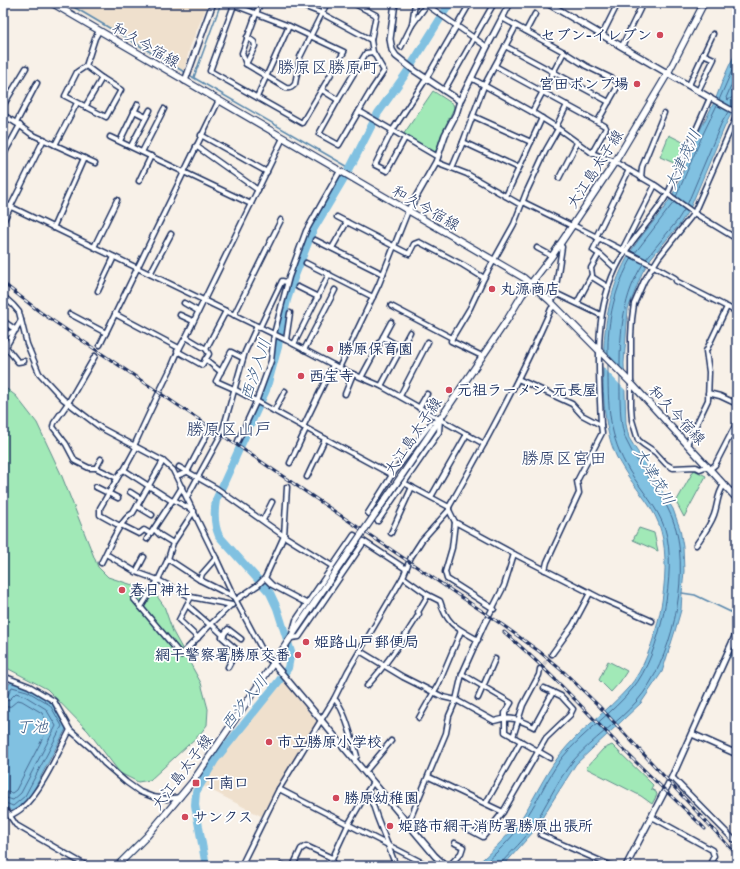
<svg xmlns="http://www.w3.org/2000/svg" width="740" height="869" viewBox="0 0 740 869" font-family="'Comic Neue','Klee One',sans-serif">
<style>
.built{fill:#efe0cd}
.green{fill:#a1e9b7;stroke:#5e8c8a}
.water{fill:#81c1e1;stroke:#5887ad}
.pier{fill:#f8f1e8}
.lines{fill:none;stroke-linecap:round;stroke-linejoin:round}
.shore{stroke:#446992;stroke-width:1}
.stream{stroke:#5887ad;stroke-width:1.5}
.river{stroke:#81c1e1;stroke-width:8}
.minor-tunnel{stroke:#cccacc;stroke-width:4;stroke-dasharray:4 2;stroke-linecap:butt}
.minor-casing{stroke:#1b2f5e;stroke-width:7}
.tertiary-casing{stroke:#1b2f5e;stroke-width:8}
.secondary-casing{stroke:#1b2f5e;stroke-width:8}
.minor{stroke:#fff;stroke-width:4}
.tertiary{stroke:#fff;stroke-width:5}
.secondary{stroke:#fff;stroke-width:5.5}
.rail-casing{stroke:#1b2f5e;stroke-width:3}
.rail{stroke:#fff;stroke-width:1.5;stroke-dasharray:4.5;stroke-linecap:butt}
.secondary-bridge-casing{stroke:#1b2f5e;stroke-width:8;stroke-linecap:butt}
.secondary-bridge{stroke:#fff;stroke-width:5.5}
.poi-dot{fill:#d1495b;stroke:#fff;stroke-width:1.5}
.labels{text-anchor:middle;stroke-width:3.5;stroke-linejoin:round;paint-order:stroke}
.poi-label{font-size:15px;font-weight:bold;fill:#1b2f5e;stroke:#fff;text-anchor:start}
.street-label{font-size:15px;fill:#1b2f5e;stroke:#fff}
.water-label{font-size:16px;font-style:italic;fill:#3a5b85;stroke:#fff}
.quarter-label{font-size:17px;fill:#1b2f5e;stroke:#fff}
</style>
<rect width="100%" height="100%" fill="#f8f1e8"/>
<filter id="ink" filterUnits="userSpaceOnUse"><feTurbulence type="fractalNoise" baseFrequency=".025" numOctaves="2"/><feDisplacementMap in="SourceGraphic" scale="8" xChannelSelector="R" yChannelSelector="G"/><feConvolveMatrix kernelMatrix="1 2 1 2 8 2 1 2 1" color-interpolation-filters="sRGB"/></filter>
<g filter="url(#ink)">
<g class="built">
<polygon points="64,3 208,3 190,47 184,70 180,70"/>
<polygon points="282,680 317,722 272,799 263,817 203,786 208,773"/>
</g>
<g class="green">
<polygon points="433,91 453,104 454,108 441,135 436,151 433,152 403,135"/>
<polygon points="669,135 685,143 676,164 660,157"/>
<polygon points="3,386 16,396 37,423 61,474 98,567 108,577 154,592 164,606 173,632 201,683 208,709 207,725 200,734 150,780 138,782 120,773 88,731 47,689 3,666"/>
<polygon points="694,470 706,476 684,517 676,502"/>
<polygon points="639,528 654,533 658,551 633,540"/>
<polygon points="608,661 627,671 620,682 611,692 599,680"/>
<polygon points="612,745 653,785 651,789 656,792 657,795 652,804 641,796 586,768 603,749"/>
</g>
<g class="water">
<path d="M 737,51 L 737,102 L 725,126 L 691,206 L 680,224 L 651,258 L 642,273 L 628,309 L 624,363 L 626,424 L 629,438 L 673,509 L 680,529 L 683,547 L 684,571 L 682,593 L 681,610 L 675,631 L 662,672 L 641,703 L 576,764 L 550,805 L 534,831 L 503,866 L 475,866 C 490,853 505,839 518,823 C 533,802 543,777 559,756 C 579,730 607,712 629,687 C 657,654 673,573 661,531 C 656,510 639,493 628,476 C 623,468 617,459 614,451 C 602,422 602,376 604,345 C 606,310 614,278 633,248 C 647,227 666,210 676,188 C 685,169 691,150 699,132 C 705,120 711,109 716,98 C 722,82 728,66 737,51 Z"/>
<polygon points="3,681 9,684 12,682 28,688 53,703 67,727 29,799 18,808 12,811 3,805 3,695 7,687 3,685"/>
</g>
<polygon class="pier" points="602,348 626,373 626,391 602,366"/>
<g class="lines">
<g class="shore">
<polyline points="737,72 726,98 728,100 733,97 737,97"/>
<polyline points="719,100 737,59"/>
<polyline points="676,197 703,134 717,105"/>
<polyline points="687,205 721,124 728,112"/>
<polyline points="635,253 674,202"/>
<polyline points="646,259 677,221 684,210"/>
<path d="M 608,354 C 607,320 615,287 632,258"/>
<path d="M 620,366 C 620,331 623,295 643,264"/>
<polyline points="3,697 8,695 12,687 27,691 50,705 62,726 25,796 13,806 3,802"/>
<polyline points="3,702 9,700 16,693 25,696 46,709 56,726 21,793 13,800 3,797"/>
<polyline points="3,708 11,706 18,700 22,701 42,713 49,726 16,790 12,793 3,791"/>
<path d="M 481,866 C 496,854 510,840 521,825 C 537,804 546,779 562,758 C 583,732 612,714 633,688 C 660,655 678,570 665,529 C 658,508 642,491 630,472 C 608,436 608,406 608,365"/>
<path d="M 500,866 L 502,862 C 512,851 524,840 532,828 C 546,806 557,781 573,761 C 592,739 618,723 637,701 C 672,661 689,581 676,529 C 667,496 640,471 626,440 C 619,425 620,394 620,377"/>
</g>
<g class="stream">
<polyline points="67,3 186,73"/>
<polyline points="189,75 350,168"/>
<polyline points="194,77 221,3"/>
<polyline points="682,593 695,595 737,615"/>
<polyline points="737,645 731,657 737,663"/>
</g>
<path class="river" d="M 206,866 L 195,805 L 196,792 L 215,760 L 279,681 L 288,668 L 291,652 L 277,608 L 270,593 L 219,536 C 214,525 214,512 216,500 L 266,390 L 278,347 L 280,331 L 287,300 L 294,278 L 313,230 L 350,168 L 378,113 L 405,75 L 450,3"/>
<polyline class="minor-tunnel" points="540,669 552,654"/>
<defs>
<g id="minor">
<path d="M 260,3 L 242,53 L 246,64 L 286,88 C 290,89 292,88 295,84 L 300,57 L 327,3"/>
<polyline points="295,3 321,13 371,40"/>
<polyline points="353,3 376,15 371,40 373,52 384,71 372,89 339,145 319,134 338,100 366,53 373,52"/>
<polyline points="424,3 487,47"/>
<polygon points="234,5 289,26 344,52 302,123 210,71"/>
<polyline points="502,18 564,52 586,66 617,81 619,84 598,121"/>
<polyline points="412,25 415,3"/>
<polyline points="526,31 535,14"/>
<polyline points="602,35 618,3"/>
<polyline points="505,46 609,102"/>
<polyline points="622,46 641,7"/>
<polyline points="401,47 412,25 428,3"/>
<polyline points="246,64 255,46 254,42 247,37"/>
<polygon points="86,66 102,78 121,90 106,117 65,96 77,72"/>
<polyline points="86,66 95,38 99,31"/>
<polyline points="495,66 605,126 606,128 592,153"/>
<polyline points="471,78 532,112 556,127 592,153 615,162 658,187 694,213 737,239"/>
<polyline points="689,85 713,34"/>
<polyline points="322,90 338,100"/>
<polyline points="444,91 494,3"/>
<polyline points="698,91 714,59 703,54"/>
<polyline points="257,97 289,26"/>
<polyline points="3,106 26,68"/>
<polyline points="85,107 102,78"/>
<polyline points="134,111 146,117"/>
<polyline points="359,111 438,157"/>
<polyline points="532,112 564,52"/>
<polyline points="3,115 16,123 31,134 95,163"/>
<polyline points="473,116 531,142"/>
<polyline points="16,123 37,83"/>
<polyline points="3,127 8,118"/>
<polyline points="556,127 567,105"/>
<polyline points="201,135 267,172"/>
<polyline points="110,137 251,204"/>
<polyline points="405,138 387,171 375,165 392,131 426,79 470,3"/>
<polyline points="120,141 138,104"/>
<polyline points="463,142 519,168"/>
<polyline points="55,145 77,103"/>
<polyline points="131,146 150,110"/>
<polyline points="196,146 258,190"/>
<polyline points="142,152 164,109"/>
<polyline points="3,156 20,125"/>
<polyline points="436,162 467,174 521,205"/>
<polyline points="452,168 463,142 484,86 516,26"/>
<polyline points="559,178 577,143"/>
<polyline points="641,178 642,167 664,113"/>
<polyline points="139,181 151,156"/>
<polyline points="506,196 542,118"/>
<polyline points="523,202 572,226"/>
<polyline points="3,203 286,340 339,368 381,386 484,444"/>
<polyline points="337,217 409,254 414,244 419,242 463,265 484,278"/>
<polyline points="3,222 44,139"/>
<polyline points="573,225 654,266 675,278 676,281 737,312"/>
<polyline points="53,228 84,158"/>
<polyline points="596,237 629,170"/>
<polyline points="599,238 593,250 602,256 615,268"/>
<polyline points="315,240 383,274"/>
<polyline points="94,247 117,200"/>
<polyline points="332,248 347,222"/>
<polyline points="537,248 552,256"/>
<polyline points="622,250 655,185"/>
<polyline points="306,263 373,297"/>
<polyline points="150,274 171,234"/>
<polyline points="592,277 608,287"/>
<polyline points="298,287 318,297"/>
<polyline points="98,291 114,257"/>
<polyline points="555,293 601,315"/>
<polyline points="3,296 13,305 19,312 27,344 39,373 63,399 101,428 163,461 173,470 216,558 234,597 266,657 274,664"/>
<polyline points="550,301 554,298 555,293 562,247 559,244"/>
<polyline points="184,303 198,311"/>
<polyline points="577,303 592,275 591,268 599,254"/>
<polyline points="391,306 452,338"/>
<polyline points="70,314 106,333"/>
<polyline points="115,314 179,348"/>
<polyline points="180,315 193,321"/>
<polyline points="234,315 281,220"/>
<polyline points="3,321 16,330 3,336"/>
<polyline points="260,327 282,281 287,282"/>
<polyline points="383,337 402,348"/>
<polyline points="286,340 290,313"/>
<polyline points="294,344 329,274"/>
<polyline points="100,345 219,100"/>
<polyline points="6,347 18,362 24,361"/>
<polyline points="206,349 226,311"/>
<polyline points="304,350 335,290"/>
<polyline points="177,351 202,365 209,354 206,349 186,337"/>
<polyline points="3,352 21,320"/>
<polyline points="95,356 68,403 54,423 53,427 66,444 75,461 89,468 96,468 117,478"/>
<polyline points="482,356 451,341 452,338 470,308 484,278 514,224 526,193 546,150 558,129"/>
<polyline points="243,358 231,352 216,381 234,389 392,475"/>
<polyline points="205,359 221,372"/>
<polyline points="339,368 379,284 408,211"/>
<polyline points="362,376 391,322"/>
<polyline points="518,379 572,404 582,415 601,425"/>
<polyline points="381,386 410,332"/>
<polyline points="708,393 720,396 737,404"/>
<polyline points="345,394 353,374"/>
<polyline points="400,396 428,342"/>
<polyline points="419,408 427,394"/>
<polyline points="274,411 285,391"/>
<polygon points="440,419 439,432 378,521 368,513 392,475 431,423"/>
<polyline points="303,427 333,365"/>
<polyline points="238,441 256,402 271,361 274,334 289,277 306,231 340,171"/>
<polyline points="687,444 708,400 709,372 706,351 727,307"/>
<path d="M 134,446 C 146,420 158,394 171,368 C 176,357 179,347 186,337 L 283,138"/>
<polyline points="290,463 306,429"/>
<polyline points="708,466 700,469 696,467 673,468 666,464 655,452 643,444 638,440 632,420 631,406 631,337 632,319 634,304 644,281 659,257 694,213 737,115"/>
<polyline points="179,467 216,488 284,536 332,566"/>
<polyline points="96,468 101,459"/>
<polyline points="710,469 715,465 737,422"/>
<polyline points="124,470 136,448"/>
<polyline points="177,476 187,472 206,436"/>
<polyline points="307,477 325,439"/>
<polyline points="404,483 449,507 449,510 455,522 514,554 602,599 652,621"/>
<polyline points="96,487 118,498"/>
<polyline points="130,492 141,499"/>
<polyline points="731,492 737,489"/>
<polyline points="187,497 222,433 245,352 257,326"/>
<polyline points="431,497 467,434"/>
<polyline points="174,500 182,487"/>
<polyline points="137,506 152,515"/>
<path d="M 449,507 C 486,442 521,377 551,309 L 554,306"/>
<polyline points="263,520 272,502"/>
<polyline points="455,522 452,548 445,572 447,579 494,609"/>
<polyline points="121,525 139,534 144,530 149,533"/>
<polyline points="120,526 100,515 100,508 121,472 124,470 172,501 174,500 194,511 173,543 168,559 158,580 141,607"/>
<polyline points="154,529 160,535 173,543"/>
<polyline points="391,533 412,487"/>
<polyline points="147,539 172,501"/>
<polyline points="364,542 299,637 291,638 296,620 354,535 406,569"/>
<path d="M 696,545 C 702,536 710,526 714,515 C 718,504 717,494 724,485"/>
<polyline points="106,554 136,572 158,580 191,597 232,605"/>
<polyline points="168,559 200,580 234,597"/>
<path d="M 101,563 C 108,550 120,519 133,513 L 163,461"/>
<path d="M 545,570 L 547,562 L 579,493 L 577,481 L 602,433 L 601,425 C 599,366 591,304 625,252 C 638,232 656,215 668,193 L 710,98 L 737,113"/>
<polyline points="136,572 144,557"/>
<path d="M 403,577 L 428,595 L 440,601 C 447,625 457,628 478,640"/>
<polyline points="265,578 272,585 306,603"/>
<polyline points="200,580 202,574 216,558"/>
<polyline points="191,597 179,620 198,638"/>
<polyline points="134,599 181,655 211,624 231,605"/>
<polyline points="236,600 258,585 265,578 284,536 287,487"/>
<polyline points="187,605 210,625"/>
<polyline points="211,624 224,636"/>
<path d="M 360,651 L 403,677 L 443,697 L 456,700 L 494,721 C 512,716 518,719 534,727 L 553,692"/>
<polyline points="552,654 573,625 590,593"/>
<polyline points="228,667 237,650 222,637 228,629 241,639"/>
<polyline points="462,674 511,703 505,713 505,732 550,758"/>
<polyline points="3,676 29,686 54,701 70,730 92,749 104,763 126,782 140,792 153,797 167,799 180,797"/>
<path d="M 367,686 C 387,664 403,640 419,614 L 418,612 L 428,595"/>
<polyline points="478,698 495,659"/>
<path d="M 334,699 C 344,705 353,743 357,756 L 354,759"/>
<polyline points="419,718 439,683 461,631"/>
<polyline points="513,737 523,705 539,675 540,669"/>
<polyline points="365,772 391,741"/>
<polyline points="429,777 503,812"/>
<polyline points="672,777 733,839 737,840"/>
<polyline points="279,789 429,866"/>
<polyline points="368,790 377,817 396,866"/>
<polyline points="486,803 521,741"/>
<polyline points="3,808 10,816 16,825 87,866"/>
<path d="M 10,816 C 14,813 20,811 23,807 C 40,793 59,751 70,730"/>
<polyline points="652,817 712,850 714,856 709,866"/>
<polyline points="408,824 446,733 449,716 456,700 462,674 484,625 504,586 514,554"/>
<polyline points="464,827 483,837 503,812 546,738 570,715 573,709 561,696 544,688"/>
<polyline points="541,835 612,866"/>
<polyline points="282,865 285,866"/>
<polyline points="241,866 279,789 334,699 348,671 403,577 411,557 422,540 449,510"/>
<polyline points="293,866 301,849 306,846 332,858"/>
<polyline points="329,866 348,825 373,782"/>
<polyline points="449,866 461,853 463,847 455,843"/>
</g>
<g id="tertiary">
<polyline points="395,3 390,39 392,50 396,56 415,71 460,101"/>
<polyline points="547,3 710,98"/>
<polyline points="185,81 213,3"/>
<polyline points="408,211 436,162 445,135 456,114 460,101 487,47 510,3"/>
<polyline points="274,664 435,856 446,866"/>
<polyline points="692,734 737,754"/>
<polyline points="626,866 672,777 737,632"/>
</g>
<g id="secondary">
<polyline points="52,3 524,278 550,301 631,383 737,499"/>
<polyline points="400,478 507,320 522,295 552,256 615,162 668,73 704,3"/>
<polyline points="117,866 147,836 193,781 334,574"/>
</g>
</defs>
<use href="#minor" class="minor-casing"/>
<use href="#tertiary" class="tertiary-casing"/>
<use href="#secondary" class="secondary-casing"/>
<use href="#minor" class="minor"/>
<use href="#tertiary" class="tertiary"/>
<use href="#secondary" class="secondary"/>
<defs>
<g id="rail">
<polyline points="3,283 40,312 504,626 540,652 566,674 599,706 737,855"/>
<path d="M 504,632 C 544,666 580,705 616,742 C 645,772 676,800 705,829"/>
</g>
</defs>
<use href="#rail" class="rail-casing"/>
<use href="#rail" class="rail"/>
<defs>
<polyline id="secondary-bridge" points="334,574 400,478"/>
</defs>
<use href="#secondary-bridge" class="secondary-bridge-casing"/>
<use href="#secondary-bridge" class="secondary-bridge"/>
</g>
</g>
<g class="poi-dot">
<circle cx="660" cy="35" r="4"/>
<circle cx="637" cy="84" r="4"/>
<circle cx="492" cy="289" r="4"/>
<circle cx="330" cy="349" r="4"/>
<circle cx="301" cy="376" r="4"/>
<circle cx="449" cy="390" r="4"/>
<circle cx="122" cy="590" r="4"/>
<circle cx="306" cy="642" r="4"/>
<circle cx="298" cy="655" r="4"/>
<circle cx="269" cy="742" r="4"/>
<rect x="192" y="779" width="8" height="8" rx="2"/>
<circle cx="336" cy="798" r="4"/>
<circle cx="185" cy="817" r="4"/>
<circle cx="390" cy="826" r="4"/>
</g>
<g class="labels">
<g class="poi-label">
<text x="652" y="40" text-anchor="end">セブン-イレブン</text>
<text x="629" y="89" text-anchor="end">宮田ポンプ場</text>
<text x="500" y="294">丸源商店</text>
<text x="338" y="354">勝原保育園</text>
<text x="309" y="381">西宝寺</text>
<text x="457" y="395">元祖ラーメン 元長屋</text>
<text x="130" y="595">春日神社</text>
<text x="314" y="647">姫路山戸郵便局</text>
<text x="290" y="660" text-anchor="end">網干警察署勝原交番</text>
<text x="277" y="747">市立勝原小学校</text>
<text x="204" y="788">丁南口</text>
<text x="344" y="803">勝原幼稚園</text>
<text x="193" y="822">サンクス</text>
<text x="398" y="831">姫路市網干消防署勝原出張所</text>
</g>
<g class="street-label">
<text transform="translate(146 45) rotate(30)" y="5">和久今宿線</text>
<text transform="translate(595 169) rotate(-57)" y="5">大江島太子線</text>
<text transform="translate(426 208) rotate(30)" y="5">和久今宿線</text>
<text transform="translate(677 415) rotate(47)" y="5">和久今宿線</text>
<text transform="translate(413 436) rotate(-56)" y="5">大江島太子線</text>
<text transform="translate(182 772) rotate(-53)" y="5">大江島太子線</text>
</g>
<g class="water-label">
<text transform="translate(682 159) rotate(-65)" y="6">大津茂川</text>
<text transform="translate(255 369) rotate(-72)" y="6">西汐入川</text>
<text transform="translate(655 476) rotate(60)" y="6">大津茂川</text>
<text transform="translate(244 702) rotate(-51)" y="6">西汐入川</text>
<text x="32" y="732">丁池</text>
</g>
<g class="quarter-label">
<text x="328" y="73">勝原区勝原町</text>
<text x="229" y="435">勝原区山戸</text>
<text x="564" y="464">勝原区宮田</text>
</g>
</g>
<rect width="740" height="869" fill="none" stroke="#fff" stroke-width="16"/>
<rect x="8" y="8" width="724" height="853" fill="none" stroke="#1b2f5e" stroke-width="1.5" filter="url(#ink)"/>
</svg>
